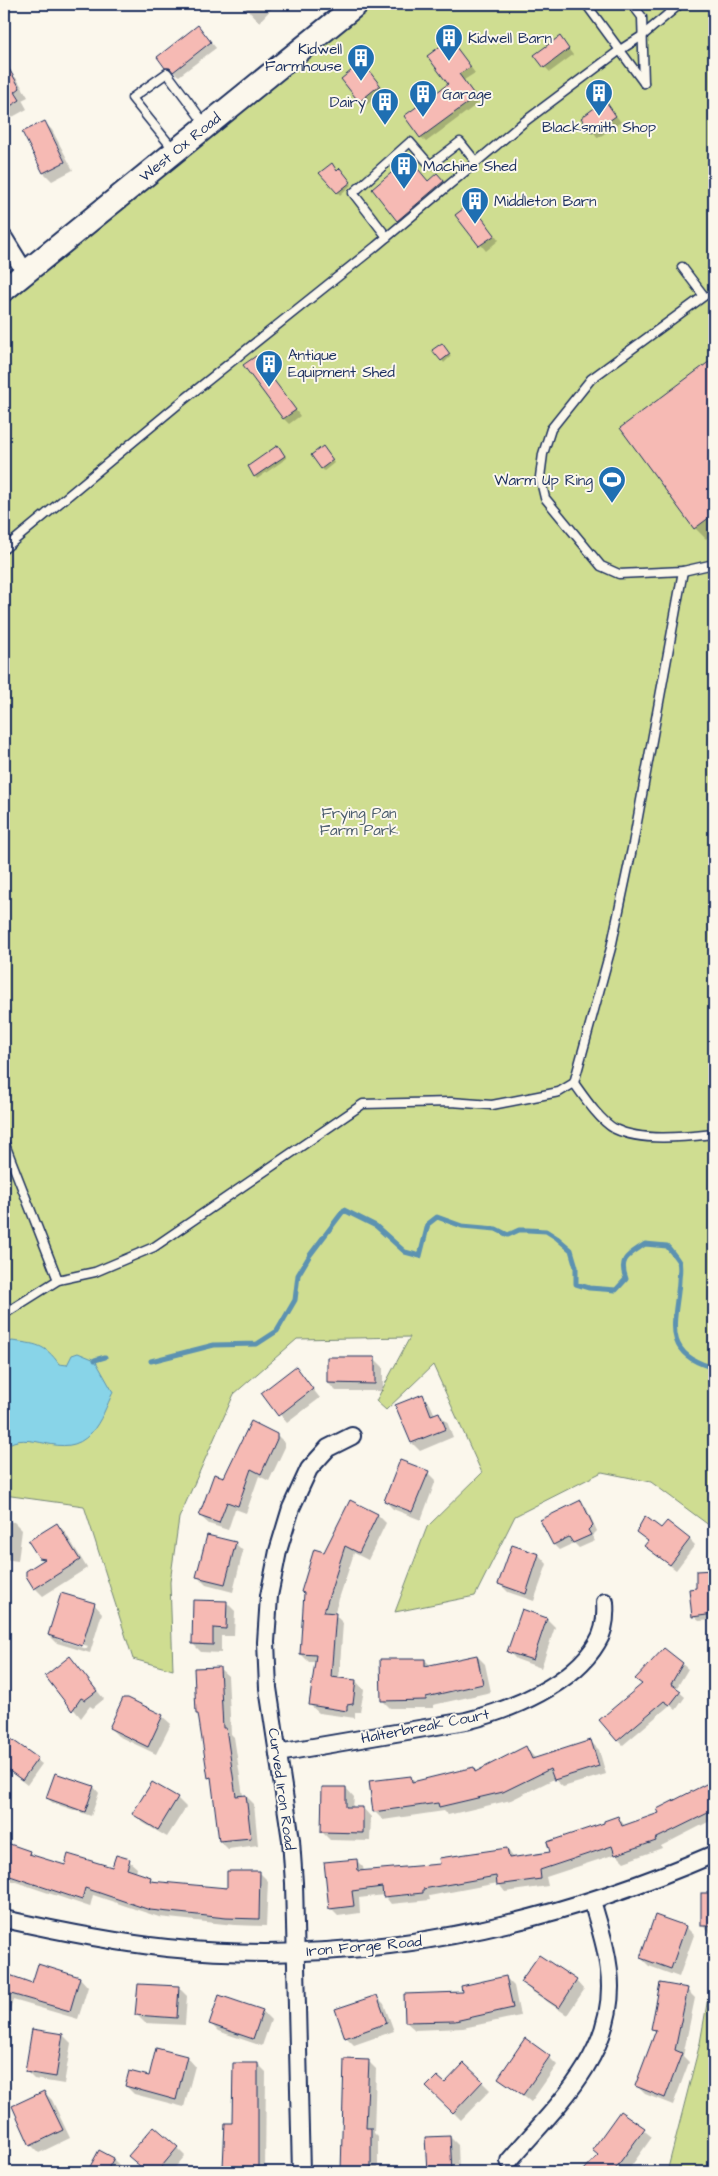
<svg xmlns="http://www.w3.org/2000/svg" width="718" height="2176" viewBox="0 0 718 2176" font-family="'Architects Daughter',sans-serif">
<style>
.green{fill:#cfdd91;stroke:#758678}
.water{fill:#88d4e8;stroke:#5c92b1}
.shadow{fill:#0003;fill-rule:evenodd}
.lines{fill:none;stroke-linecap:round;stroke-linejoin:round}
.stream{stroke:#5c92b1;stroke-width:5}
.building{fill:#f6bab4;stroke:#1b2f5e}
.lane-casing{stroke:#1b2f5e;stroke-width:11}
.street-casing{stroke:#1b2f5e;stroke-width:20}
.secondary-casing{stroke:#1b2f5e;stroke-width:26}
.lane{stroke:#fbf7ec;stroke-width:8}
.street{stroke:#fbf7ec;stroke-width:16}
.secondary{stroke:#fbf7ec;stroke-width:22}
.labels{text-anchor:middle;stroke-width:4;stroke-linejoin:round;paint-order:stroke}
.poi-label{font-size:15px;fill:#1b2f5e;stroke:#fbf7ec;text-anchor:start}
.street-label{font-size:15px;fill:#1b2f5e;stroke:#fbf7ec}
.park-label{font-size:15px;fill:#485a6b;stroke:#fbf7ec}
</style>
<rect width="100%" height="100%" fill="#fbf7ec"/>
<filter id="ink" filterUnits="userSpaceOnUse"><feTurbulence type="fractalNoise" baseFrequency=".02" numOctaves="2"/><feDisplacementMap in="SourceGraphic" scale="10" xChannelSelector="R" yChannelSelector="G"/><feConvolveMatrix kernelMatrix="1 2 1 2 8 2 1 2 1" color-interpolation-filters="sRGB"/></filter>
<g filter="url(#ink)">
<g class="green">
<polygon points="374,4 714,4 714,1529 651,1482 602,1472 515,1516 475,1596 395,1612 427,1527 482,1473 433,1365 386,1410 376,1401 410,1337 297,1339 234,1394 179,1518 170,1582 173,1670 133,1659 84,1506 4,1495 4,306"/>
<polygon points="708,1998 714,2024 714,2172 667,2172 700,2043"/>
</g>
<path class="water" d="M 12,1341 C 36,1344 45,1344 59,1364 L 67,1365 L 72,1355 L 78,1353 L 95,1360 L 113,1392 C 107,1405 101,1422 91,1433 C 64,1464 27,1425 4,1448 L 4,1345 Z"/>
<g class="shadow">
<polygon points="242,4 276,4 259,22"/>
<polygon points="198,26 216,48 179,76 166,67"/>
<polygon points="560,38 573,55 550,72 545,67"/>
<polygon points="450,40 475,73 464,80 480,102 426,142 421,137 450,84"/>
<polygon points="368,69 384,91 365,106 360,101"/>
<polygon points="9,71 17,79 28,97 22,100 27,109 7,120 4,117 4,74"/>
<polygon points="605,102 621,122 598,138 583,118"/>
<polygon points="44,122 52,130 73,170 52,181 44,173"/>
<polygon points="337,172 342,172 352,184 340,195 321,173"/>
<polygon points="437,175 451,190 406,228 373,189 428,182"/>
<polygon points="476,210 499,240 486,251 457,215"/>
<polygon points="444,347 451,356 444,363 442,360"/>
<polygon points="256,357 300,416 289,424 284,419"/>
<polygon points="714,359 714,533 706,539 695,528 622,428"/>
<polygon points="280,449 287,458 257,479 255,476"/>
<polygon points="325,450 334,463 324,471 322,468"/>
<polygon points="375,1359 383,1367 383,1391 336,1391 328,1383"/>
<polygon points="296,1368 320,1398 287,1423 263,1393"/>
<polygon points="422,1395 430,1404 435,1415 439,1414 447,1422 453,1437 420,1451 412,1443"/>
<polygon points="277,1435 285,1443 285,1447 269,1481 259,1476 246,1513 235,1509 228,1530 209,1524 200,1516 224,1479"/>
<polygon points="428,1472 436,1480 421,1520 393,1509 385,1501"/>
<polygon points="581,1501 586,1507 597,1531 592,1536 595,1541 579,1548 574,1543 559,1550 554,1545"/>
<polygon points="350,1502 378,1515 386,1523 368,1560 354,1553 334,1614 343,1623 339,1679 356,1681 364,1690 360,1712 355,1712 355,1718 319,1713 310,1705 317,1662 309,1662 301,1654 306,1595 302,1592 325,1554"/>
<polygon points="4,1521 14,1522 22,1530 18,1561 4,1559"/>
<polygon points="57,1524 65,1532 87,1568 43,1596 35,1588 44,1561 40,1557"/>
<polygon points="662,1530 689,1539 695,1545 676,1570 651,1551 649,1541"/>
<polygon points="235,1543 243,1551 233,1592 206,1585 198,1577"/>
<polygon points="513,1546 539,1555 547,1564 534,1601 508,1592 500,1584"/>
<polygon points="713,1571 714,1573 714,1620 699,1621 693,1616 697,1589"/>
<polygon points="227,1603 235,1611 234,1636 221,1636 221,1653 201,1652 193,1644"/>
<path d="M 94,1604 L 102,1613 L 90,1653 L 57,1643 L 49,1635 ZM 57,1637 L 88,1646 L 87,1649 L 57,1639 Z"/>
<polygon points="547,1619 555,1627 541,1668 516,1659 508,1651"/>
<polygon points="477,1656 485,1664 491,1692 433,1705 433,1708 390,1708 382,1700 425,1660 431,1666"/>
<polygon points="70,1658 104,1699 93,1708 90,1706 81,1718 46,1676"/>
<polygon points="682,1664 688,1669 676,1689 685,1697 676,1710 670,1705 623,1745 618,1740"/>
<polygon points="219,1668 228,1676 231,1734 234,1737 243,1796 246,1796 254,1804 258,1845 228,1849 220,1841 213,1781 209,1777 200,1716"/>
<polygon points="162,1716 171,1724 156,1754 118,1736 110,1728"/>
<polygon points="5,1736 42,1764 27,1785 4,1767"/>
<polygon points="591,1742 599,1750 606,1774 563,1787 554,1779 511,1800 448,1815 444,1811 383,1820 375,1812 371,1782 411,1777 416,1782 473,1768 477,1772 526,1748 536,1759"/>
<polygon points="55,1774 94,1787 99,1793 91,1816 53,1803 47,1798"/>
<polygon points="714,1780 714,1819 661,1846 662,1848 624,1862 616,1854 546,1877 548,1886 505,1892 498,1883 429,1896 430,1900 391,1904 384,1895 359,1898 360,1913 338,1916 330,1908 356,1860 363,1867 364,1872 442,1865 507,1849 514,1858 552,1853 618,1817 625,1826 660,1814 658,1809"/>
<polygon points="153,1783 177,1798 186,1807 167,1837 142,1822 134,1814"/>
<polygon points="346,1788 354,1797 353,1808 363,1808 371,1817 370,1841 330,1840 322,1832"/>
<polygon points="4,1843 29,1852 34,1857 65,1867 112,1869 129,1861 137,1868 136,1873 150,1878 155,1883 228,1889 260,1873 268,1881 266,1926 234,1925 159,1917 93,1895 90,1907 4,1878"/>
<polygon points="702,1894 714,1894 714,1933 710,1933 702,1925"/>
<polygon points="686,1927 694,1935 679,1977 649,1966 641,1958"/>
<polygon points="539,1956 576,1981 584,1990 567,2015 530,1990 522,1982"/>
<polygon points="39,1966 80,1978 88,1987 78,2019 13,2000 9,2012 4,2011 4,1974 33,1984"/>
<polygon points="505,1977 514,1986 520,2016 463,2028 415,2030 406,2022 463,1993"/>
<polygon points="179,1988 187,1996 185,2025 145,2023 137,2015"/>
<polygon points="687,1990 695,1998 683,2056 689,2062 673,2105 645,2094 637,2086 657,2033 652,2028"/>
<polygon points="376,1996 384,2004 394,2031 354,2045 346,2037"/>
<polygon points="219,1997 263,2012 271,2020 262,2046 218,2031 210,2023"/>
<polygon points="63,2035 71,2043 64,2084 34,2079 26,2071"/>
<polygon points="187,2057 195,2066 184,2107 134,2094 126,2086 150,2077"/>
<polygon points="549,2057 557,2065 531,2102 499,2077"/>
<polygon points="345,2060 368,2061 376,2069 374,2133 378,2137 378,2172 343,2172"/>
<polygon points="258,2064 266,2072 265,2172 230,2172 225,2167 233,2124"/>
<polygon points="464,2064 490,2090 461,2120 428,2087 445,2085"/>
<polygon points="44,2092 52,2100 70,2138 39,2153 31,2145"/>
<polygon points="621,2112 652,2137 627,2172 584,2172 599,2155"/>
<polygon points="450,2137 458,2145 459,2172 428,2172 427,2138"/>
<polygon points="177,2148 185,2156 171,2172 148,2172 138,2164"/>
<polygon points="100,2152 113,2159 121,2167 118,2172 88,2172"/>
<polygon points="59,2166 71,2172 55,2172"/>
</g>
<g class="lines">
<g class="stream">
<polyline points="95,1360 105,1357"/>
<path d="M 151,1361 L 214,1345 L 257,1344 L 277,1331 L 295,1300 L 298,1275 L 310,1255 L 344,1210 L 376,1226 L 405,1252 L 420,1256 L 428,1224 L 437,1217 L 462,1226 L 496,1229 L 508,1235 L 519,1230 L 528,1230 L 546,1231 L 557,1238 L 571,1250 L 576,1267 L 576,1284 L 589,1288 L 616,1290 L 626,1279 C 618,1258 629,1255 645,1244 L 667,1246 C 671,1251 676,1257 679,1262 C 681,1267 679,1276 679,1281 C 677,1318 660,1351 708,1366 L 714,1362"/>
</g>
</g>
<g class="building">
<polygon points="198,25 211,42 173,72 170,68 165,68 157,57"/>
<polygon points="560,36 569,49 544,68 534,55"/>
<polygon points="450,39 471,67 459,74 476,97 420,138 404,116 448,84 427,56"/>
<polygon points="4,60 20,88 15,92 20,100 4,110"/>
<polygon points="362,62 380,85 359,102 341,79"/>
<polygon points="605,100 616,116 592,133 581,118"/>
<polygon points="45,121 65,162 43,173 22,132"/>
<polygon points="409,158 428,181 437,173 444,181 397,221 372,189"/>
<polygon points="332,163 337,171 340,168 351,182 337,193 319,173"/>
<polygon points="471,203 495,235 479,246 455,215"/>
<polygon points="442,343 450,354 441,361 432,350"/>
<polygon points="256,356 296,410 283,419 243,365"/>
<polygon points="714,358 714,514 694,529 620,428"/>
<polygon points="278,445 285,456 254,477 248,466"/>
<polygon points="323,446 333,460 321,469 311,455"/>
<polygon points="327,1357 375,1357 375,1384 327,1383"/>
<polygon points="296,1366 313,1389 278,1416 261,1393"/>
<polygon points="423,1394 431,1415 439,1412 446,1429 411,1443 395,1405"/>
<polygon points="251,1421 277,1434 277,1439 261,1474 251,1469 238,1506 227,1502 219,1523 199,1516 214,1474 224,1477"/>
<polygon points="400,1460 429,1471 412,1512 384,1501"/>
<polygon points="350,1500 378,1514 359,1553 345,1546 324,1612 336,1613 331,1677 356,1680 353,1704 347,1705 347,1711 309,1705 316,1655 300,1654 304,1593 301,1592 314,1549 324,1552"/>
<polygon points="581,1500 593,1525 588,1530 591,1535 573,1543 569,1537 553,1545 540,1520"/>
<polygon points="645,1516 661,1528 667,1521 690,1539 670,1565 644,1546 648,1541 636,1532"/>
<polygon points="57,1523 80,1560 34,1589 26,1576 26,1571 45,1559 39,1558 28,1541"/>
<polygon points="207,1535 236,1542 225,1584 196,1577"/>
<polygon points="512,1545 539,1554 526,1594 498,1584"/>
<polygon points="713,1570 714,1614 692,1617 689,1589 696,1588 696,1571"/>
<polygon points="61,1593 95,1603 82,1646 48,1635"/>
<polygon points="193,1600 227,1601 226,1629 213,1628 213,1645 192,1644"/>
<polygon points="522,1609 547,1618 533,1660 507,1652"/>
<polygon points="664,1648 683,1663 671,1684 681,1691 670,1705 664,1701 617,1741 599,1720 642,1684 635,1679"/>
<polygon points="477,1655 483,1684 426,1697 426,1700 381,1701 380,1659 425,1659 425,1666"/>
<polygon points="70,1656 97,1691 85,1700 81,1698 72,1711 45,1676"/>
<polygon points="220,1667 223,1728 226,1728 236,1796 246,1795 251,1838 219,1841 211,1777 208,1778 198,1714 196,1714 194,1668"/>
<polygon points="123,1698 128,1698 163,1715 148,1747 109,1728"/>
<polygon points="4,1734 38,1758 22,1780 4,1767"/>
<polygon points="591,1740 599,1766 554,1780 550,1769 503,1792 439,1807 438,1803 373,1812 369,1781 411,1776 412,1782 474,1767 475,1772 526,1746 532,1759"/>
<polygon points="55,1773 94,1786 85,1812 46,1798"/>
<polygon points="714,1780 714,1810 655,1839 656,1841 615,1855 612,1846 540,1870 541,1879 497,1885 496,1876 423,1889 423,1893 383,1897 382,1887 352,1891 354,1906 329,1909 324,1862 357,1859 358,1871 440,1864 439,1858 507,1848 509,1858 550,1852 547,1842 604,1823 604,1821 618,1816 622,1826 659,1813 657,1809"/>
<polygon points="152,1782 178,1797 158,1830 132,1814"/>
<polygon points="322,1787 346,1787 346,1807 363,1807 363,1833 321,1832"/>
<polygon points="4,1842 30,1851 29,1854 65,1865 68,1854 112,1867 116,1855 130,1859 127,1869 151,1877 150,1881 227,1888 227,1871 260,1871 259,1919 226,1918 150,1910 85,1888 82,1900 4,1874"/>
<rect x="701" y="1893" width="13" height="33"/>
<polygon points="655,1915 686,1926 671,1969 640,1958"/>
<polygon points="539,1955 577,1980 559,2008 520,1982"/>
<polygon points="38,1964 80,1977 70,2011 4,1992 4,1973 32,1983"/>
<polygon points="506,1976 513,2008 455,2021 405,2022 404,1994 462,1992 461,1986"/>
<polygon points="660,1983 688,1988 675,2050 682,2053 665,2098 635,2086 656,2030 651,2029"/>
<polygon points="138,1984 179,1986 177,2018 135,2015"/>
<polygon points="219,1995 263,2010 253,2039 209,2024"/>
<polygon points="377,1995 387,2023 345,2038 335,2009"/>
<polygon points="32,2029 63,2034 56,2077 25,2072"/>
<polygon points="525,2038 550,2056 523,2095 498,2078"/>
<polygon points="156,2048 187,2056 176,2100 125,2086 129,2071 149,2076"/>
<polygon points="344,2059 369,2060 366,2128 371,2128 371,2172 341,2172"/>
<polygon points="233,2063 258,2063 258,2168 223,2167 225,2123 232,2123"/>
<polygon points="464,2063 483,2081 453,2113 426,2087 437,2076 445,2083"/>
<polygon points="44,2091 63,2130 30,2146 12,2106"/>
<polygon points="620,2111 645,2128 613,2172 582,2172 598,2155 592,2150"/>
<polygon points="154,2126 178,2147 157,2172 147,2172 128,2156"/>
<polygon points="450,2136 452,2172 427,2172 425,2137"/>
<polygon points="99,2150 114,2158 106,2172 87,2172"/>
</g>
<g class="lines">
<defs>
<g id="lane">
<polyline points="586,4 644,83"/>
<polyline points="632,4 642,17 644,83"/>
<polyline points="174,150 132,98 167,73 205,124"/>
<polyline points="387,237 353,193 410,142 430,165 460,142 476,162"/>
<polyline points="682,267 704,296 591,379 551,429 543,454 540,477 545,498 601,566 619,574 683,571 714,564"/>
<polyline points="4,549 181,402 375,247 524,122 620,50 642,36 680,4"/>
<path d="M 574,1083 C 584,1097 600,1121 615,1129 C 642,1142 685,1137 714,1134"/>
<polyline points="4,1142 58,1280"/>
<polyline points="4,1314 58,1280 95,1272 154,1247 363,1104 451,1102 492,1105 559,1092 574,1083 611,948 633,844 683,571"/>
</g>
<g id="street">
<polyline points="4,238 25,272"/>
<path d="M 278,1753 L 466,1721 C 511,1710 573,1684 597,1643 C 605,1631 606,1616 605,1602"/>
<path d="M 4,1919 C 58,1931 112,1942 167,1948 C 356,1967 541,1929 714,1854"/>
<path d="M 509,2161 C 553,2109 610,2060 610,1987 C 610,1958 600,1928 592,1901"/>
<polyline points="301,2172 294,1883 291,1840 268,1688 266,1642 269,1596 278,1551 291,1508 309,1469 328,1448 352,1436"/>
</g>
<polyline id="secondary" points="4,290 357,4"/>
</defs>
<use href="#lane" class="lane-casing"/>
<use href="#street" class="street-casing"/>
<use href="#secondary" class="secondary-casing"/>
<use href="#lane" class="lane"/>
<use href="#street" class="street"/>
<use href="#secondary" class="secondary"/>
</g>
</g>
<defs>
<symbol id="building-pin" viewBox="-11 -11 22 30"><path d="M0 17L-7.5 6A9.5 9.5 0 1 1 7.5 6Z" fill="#1f6fb2" stroke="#fbf7ec"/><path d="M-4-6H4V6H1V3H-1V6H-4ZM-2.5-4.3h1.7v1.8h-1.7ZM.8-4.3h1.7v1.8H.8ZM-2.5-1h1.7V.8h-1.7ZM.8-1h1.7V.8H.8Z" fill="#fff"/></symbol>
<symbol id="stadium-pin" viewBox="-11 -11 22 30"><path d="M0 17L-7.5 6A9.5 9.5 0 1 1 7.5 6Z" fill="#1f6fb2" stroke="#fbf7ec"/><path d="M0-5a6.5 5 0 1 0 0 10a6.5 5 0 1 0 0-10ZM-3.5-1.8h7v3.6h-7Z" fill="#fff"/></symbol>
</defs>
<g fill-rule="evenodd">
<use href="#building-pin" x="433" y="22" width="32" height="43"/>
<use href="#building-pin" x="345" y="42" width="32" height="43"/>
<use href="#building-pin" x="583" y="77" width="32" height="43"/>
<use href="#building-pin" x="407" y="78" width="32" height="43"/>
<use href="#building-pin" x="369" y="86" width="32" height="43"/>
<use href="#building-pin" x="388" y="150" width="32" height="43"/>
<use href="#building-pin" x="459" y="185" width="32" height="43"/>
<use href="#building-pin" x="253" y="348" width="32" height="43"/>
<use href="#stadium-pin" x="596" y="464" width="32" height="43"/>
</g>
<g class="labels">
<g class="poi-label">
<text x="468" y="43">Kidwell Barn</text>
<text x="342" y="54" text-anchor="end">Kidwell<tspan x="342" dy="17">Farmhouse</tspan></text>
<text x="442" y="99">Garage</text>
<text x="366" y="107" text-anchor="end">Dairy</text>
<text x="599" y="132" text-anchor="middle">Blacksmith Shop</text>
<text x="423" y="171">Machine Shed</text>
<text x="494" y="206">Middleton Barn</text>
<text x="288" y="360">Antique<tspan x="288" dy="17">Equipment Shed</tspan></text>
<text x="593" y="485" text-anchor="end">Warm Up Ring</text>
</g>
<g class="street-label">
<text transform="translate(180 147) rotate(-39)" y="5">West Ox Road</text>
<text transform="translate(425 1726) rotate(-11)" y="5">Halterbreak Court</text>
<text transform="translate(282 1789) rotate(82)" y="5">Curved Iron Road</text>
<text transform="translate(364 1946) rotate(-5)" y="5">Iron Forge Road</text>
</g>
<g class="park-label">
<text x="359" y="818">Frying Pan<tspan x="359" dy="17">Farm Park</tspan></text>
</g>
</g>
<rect width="718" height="2176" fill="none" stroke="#fbf7ec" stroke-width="20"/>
<rect x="10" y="10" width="698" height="2156" fill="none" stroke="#1b2f5e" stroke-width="2" filter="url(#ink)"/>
</svg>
